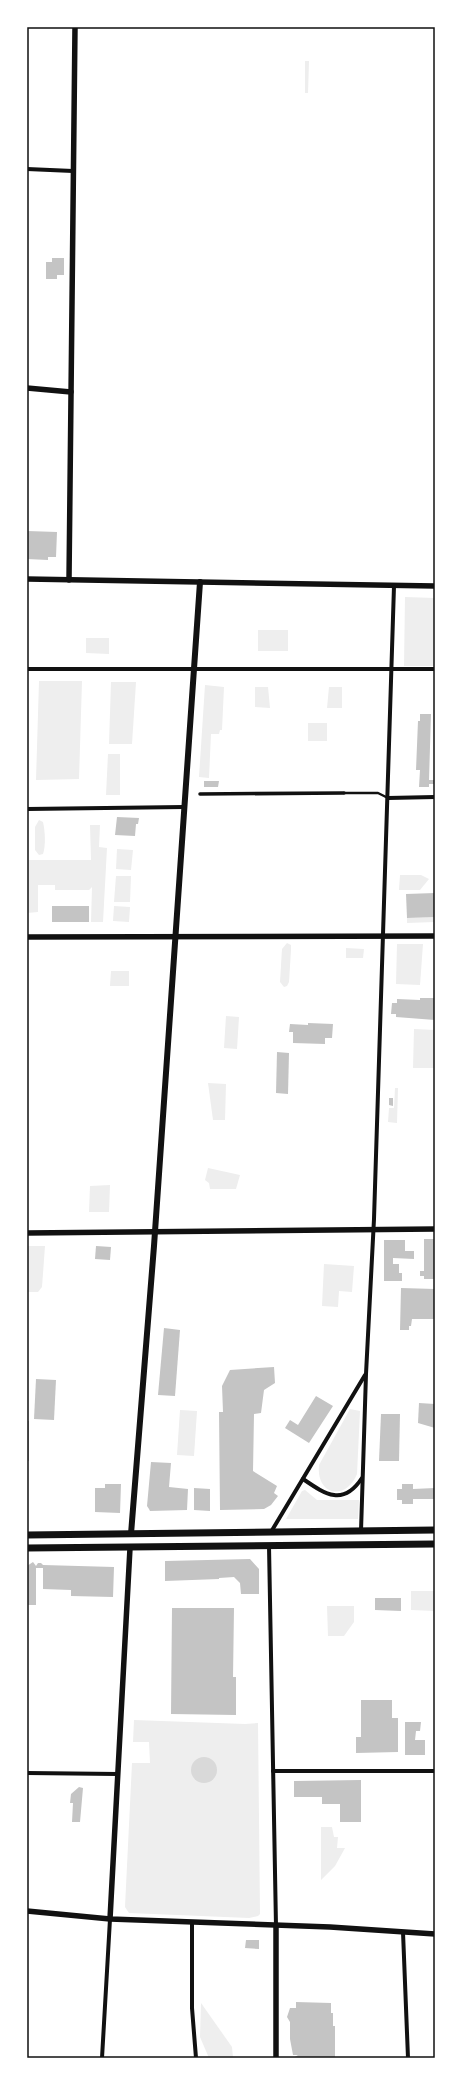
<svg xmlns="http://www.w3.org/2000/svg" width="462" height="2085" viewBox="0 0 462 2085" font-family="Rubik,sans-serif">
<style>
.green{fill:#eee}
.water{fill:#d9d9d9}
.building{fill:#c4c4c4}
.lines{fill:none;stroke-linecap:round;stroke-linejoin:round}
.service{stroke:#111;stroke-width:2.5}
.pedestrian{stroke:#111;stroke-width:3.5}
.minor{stroke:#111;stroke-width:4}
.tertiary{stroke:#111;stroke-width:5.5}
.secondary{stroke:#111;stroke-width:6}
.primary{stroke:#111;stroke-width:7}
.neatline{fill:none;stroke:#111;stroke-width:1.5}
</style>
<rect width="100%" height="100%" fill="#fff"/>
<g class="green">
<polygon points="305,61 309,61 308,93 305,93"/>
<polygon points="405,597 435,598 435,666 404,666"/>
<rect x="258" y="630" width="30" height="21"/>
<polygon points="86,638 109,638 109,654 86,653"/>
<polygon points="39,681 82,681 79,779 36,780"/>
<polygon points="111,682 136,682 132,744 109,744"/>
<polygon points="205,685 224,687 222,730 220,730 219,734 211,734 209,778 199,777"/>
<polygon points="255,687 268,687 270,708 255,707"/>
<polygon points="329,687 342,687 342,708 327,708"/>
<rect x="308" y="723" width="19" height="18"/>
<polygon points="108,754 120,754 120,795 106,795"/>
<path d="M 39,820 L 43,822 C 45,831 46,845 43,854 L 39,855 L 35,850 L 35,827 Z"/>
<polygon points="90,825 100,825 99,847 107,848 103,922 91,922 92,887 89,890 55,890 55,885 38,885 38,912 27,913 27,860 91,860"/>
<polygon points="117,849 133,850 131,870 116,869"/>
<polygon points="400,875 421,875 429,879 420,890 399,890"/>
<polygon points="116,876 131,876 130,902 114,902"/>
<polygon points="114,906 130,907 129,922 113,921"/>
<polygon points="435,917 435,922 407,923 407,918"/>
<polygon points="287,943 291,945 291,950 289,982 287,986 284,987 280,982 282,949"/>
<polygon points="397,944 423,944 420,985 396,984"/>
<polygon points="346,948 364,949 363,958 346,958"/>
<polygon points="111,971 129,971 129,986 110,986"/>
<polygon points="226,1016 239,1017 237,1049 224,1048"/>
<polygon points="414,1029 435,1030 435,1068 413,1068"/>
<polygon points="208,1083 226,1084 225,1120 213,1120"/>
<polygon points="395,1088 398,1088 397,1123 388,1122 389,1108 394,1108"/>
<polygon points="208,1168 240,1175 236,1189 210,1189 209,1183 205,1180"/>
<polygon points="110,1185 109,1212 89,1212 90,1186"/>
<polygon points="27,1246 45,1246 42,1287 38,1292 27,1292"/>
<polygon points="324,1264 354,1266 352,1292 339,1291 338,1307 322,1306"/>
<path d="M 350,1409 L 360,1411 L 357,1474 C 346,1501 316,1496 319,1465 Z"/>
<polygon points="180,1410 197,1411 194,1456 177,1455"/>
<polygon points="305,1490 317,1500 359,1500 358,1519 286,1519 302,1491"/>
<polygon points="411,1591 435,1591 435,1611 411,1610"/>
<polygon points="327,1606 354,1606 354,1622 344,1636 328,1636"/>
<polygon points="134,1720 245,1724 258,1723 260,1914 258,1916 249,1918 129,1913 125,1907 132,1763 150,1763 149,1742 133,1742"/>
<polygon points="321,1827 332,1827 334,1837 338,1837 337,1848 345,1848 335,1866 321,1880"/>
<polygon points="201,2003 232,2047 233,2058 209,2058 200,2037"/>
</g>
<circle class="water" cx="204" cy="1770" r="13"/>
<g class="building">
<polygon points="52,258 64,258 64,275 57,275 57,279 46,279 46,262 52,262"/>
<polygon points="27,531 57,532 56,557 48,557 48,560 27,559"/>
<polygon points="420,714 431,714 429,780 435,780 435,784 429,784 429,787 419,787 420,770 416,770 418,721 420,721"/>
<polygon points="204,781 219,781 218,787 204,787"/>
<polygon points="117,817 139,818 138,824 136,824 135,836 115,835"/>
<polygon points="435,893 435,917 407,918 406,894"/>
<rect x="52" y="906" width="37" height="16"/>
<polygon points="420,998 435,998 435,1020 396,1017 396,1014 391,1014 392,1003 397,1003 397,999 420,1000"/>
<polygon points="308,1023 333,1024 332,1038 325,1038 325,1044 293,1043 293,1032 289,1032 290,1024 308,1025"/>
<polygon points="277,1052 289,1053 288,1094 276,1093"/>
<polygon points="389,1098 393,1098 393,1106 389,1105"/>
<polygon points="424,1239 435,1239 435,1279 424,1279 424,1276 420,1276 420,1271 424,1271"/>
<polygon points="384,1240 405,1240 405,1251 414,1251 414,1259 393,1258 393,1264 399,1264 399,1273 402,1273 402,1281 384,1281"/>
<polygon points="96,1246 111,1247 110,1260 95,1259"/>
<polygon points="401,1288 435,1289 434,1319 412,1319 411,1326 409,1326 409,1330 400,1330"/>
<polygon points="164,1328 180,1330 175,1396 158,1395"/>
<polygon points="274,1367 275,1383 264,1390 261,1413 254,1414 253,1471 277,1486 274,1493 278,1496 271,1505 264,1509 220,1510 219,1412 223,1412 222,1386 230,1370"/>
<polygon points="36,1379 56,1380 54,1420 34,1419"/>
<polygon points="316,1396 333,1406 309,1443 285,1428 290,1420 298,1425"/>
<polygon points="419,1403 435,1404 435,1428 418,1423"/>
<polygon points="381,1414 400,1414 399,1461 379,1461"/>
<rect x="27" y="1421" width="2" height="40"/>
<polygon points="151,1462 171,1463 169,1487 188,1489 187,1510 150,1511 149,1509 147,1506"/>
<polygon points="105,1484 121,1484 120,1513 95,1512 95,1488 105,1488"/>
<polygon points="402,1484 413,1484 413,1489 435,1488 435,1499 413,1499 413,1504 402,1504 402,1500 397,1500 397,1489 402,1489"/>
<polygon points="194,1488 210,1489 210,1511 194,1510"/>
<polygon points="250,1559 259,1569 259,1594 241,1594 240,1583 234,1577 219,1578 219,1579 165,1581 165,1561"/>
<polygon points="33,1562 36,1566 38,1563 41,1563 43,1565 114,1567 113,1597 71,1596 71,1590 43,1589 43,1568 36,1568 36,1605 27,1605 27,1566"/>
<polygon points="375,1598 401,1598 401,1611 375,1610"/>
<polygon points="172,1608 234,1608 233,1677 236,1677 236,1715 171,1714"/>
<polygon points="361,1700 392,1700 392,1718 398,1718 398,1752 356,1753 356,1737 361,1737"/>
<polygon points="405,1722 421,1722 420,1731 416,1731 415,1740 425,1740 425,1755 405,1755"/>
<polygon points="361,1780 361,1822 340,1822 340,1804 322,1804 322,1797 294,1797 294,1781"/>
<polygon points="79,1787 83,1788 80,1822 72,1822 73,1803 70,1803 71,1794"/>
<polygon points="246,1940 259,1940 259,1949 245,1948"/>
<polygon points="296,2002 331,2003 331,2013 333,2013 333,2026 335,2026 335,2058 293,2058 298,2055 293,2055 290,2039 290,2022 287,2017 290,2008 296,2008"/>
</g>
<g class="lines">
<polyline class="service" points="344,793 378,793 388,798"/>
<polyline class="pedestrian" points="200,794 344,793"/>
<g class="minor">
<polyline points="27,169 73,171"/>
<polyline points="27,669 435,669"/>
<polyline points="388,798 435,797"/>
<polyline points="27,809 184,807"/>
<path d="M 303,1479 C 325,1494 343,1507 362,1478"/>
<polyline points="361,1531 366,1374 374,1219 394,586"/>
<polyline points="271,1532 365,1375"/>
<polyline points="269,1546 276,1926"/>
<polyline points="273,1771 435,1771"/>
<polyline points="27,1773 118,1774"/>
<polyline points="192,1922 192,2008 196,2058"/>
<polyline points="403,1932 408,2058"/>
<polyline points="102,2058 110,1919"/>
</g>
<g class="tertiary">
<polyline points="27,388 71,392"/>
<polyline points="27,579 435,586"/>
<polyline points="69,580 75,27"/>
<polyline points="27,937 435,936"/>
<polyline points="27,1233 435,1229"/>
<polyline points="27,1911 110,1919 330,1927 435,1934"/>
<polyline points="110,1919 130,1548"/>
<polyline points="276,2058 276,1926"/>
</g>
<polyline class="secondary" points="131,1534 154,1246 200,582"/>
<g class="primary">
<polyline points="27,1535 435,1530"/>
<polyline points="27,1548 435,1544"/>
</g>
</g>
<rect width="462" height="2085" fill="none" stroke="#ffffff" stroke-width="56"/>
<rect x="28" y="28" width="406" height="2029" class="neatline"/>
</svg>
